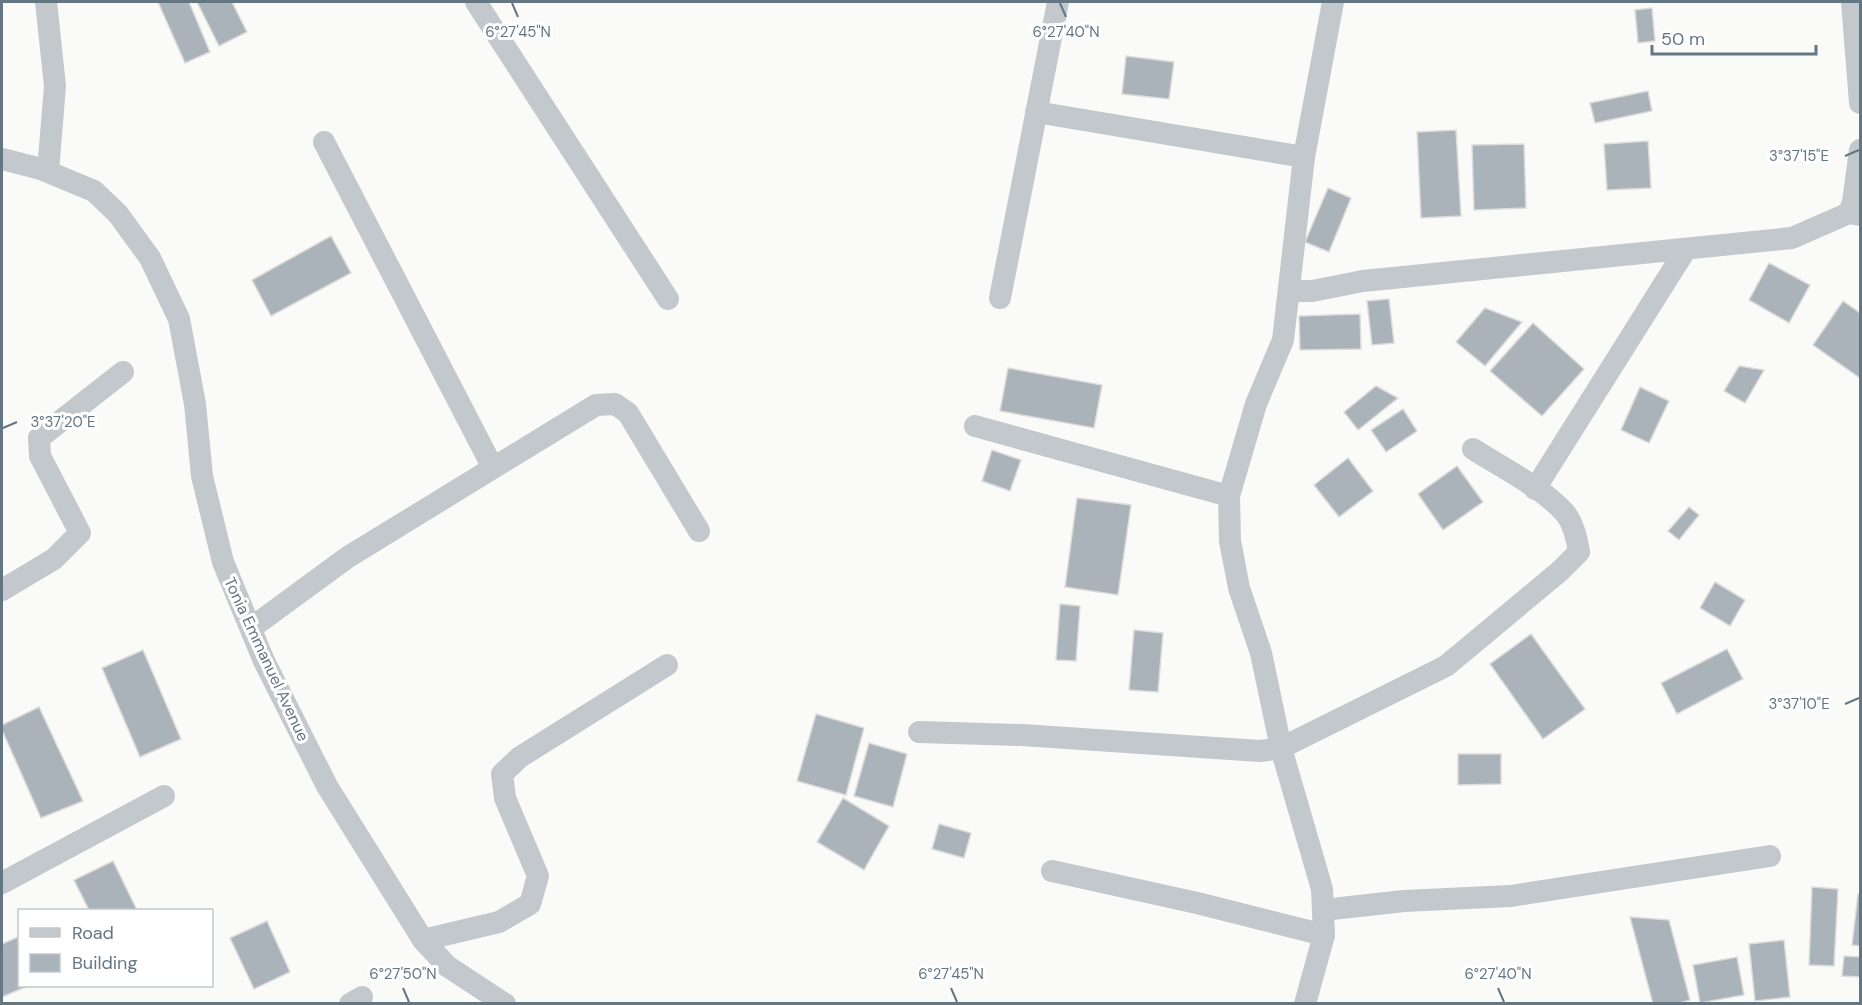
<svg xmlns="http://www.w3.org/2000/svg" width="1862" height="1005" viewBox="0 0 1862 1005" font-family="'DM Sans',sans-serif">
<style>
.building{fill:#aab3b9;stroke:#dcdcda;stroke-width:1.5}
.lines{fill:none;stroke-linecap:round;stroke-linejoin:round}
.minor{stroke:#c3c8cc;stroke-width:22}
.ticks{fill:none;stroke:#657683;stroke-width:2}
.labels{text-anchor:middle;stroke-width:6;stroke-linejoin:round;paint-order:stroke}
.street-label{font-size:16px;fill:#657683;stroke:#fff}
.ticks-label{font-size:15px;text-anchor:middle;fill:#657683;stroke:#fff;stroke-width:6;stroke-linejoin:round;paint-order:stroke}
</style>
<rect width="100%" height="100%" fill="#fafaf8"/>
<g class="building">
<polygon points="158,2 189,2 210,52 185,63"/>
<polygon points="197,2 232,2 247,32 219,46"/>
<polygon points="1652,8 1655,41 1638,43 1635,10"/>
<polygon points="1126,56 1174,62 1169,99 1122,94"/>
<polygon points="1648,91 1652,111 1595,123 1590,103"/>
<polygon points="1456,130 1461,216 1421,218 1417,132"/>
<polygon points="1648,141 1651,188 1607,190 1604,144"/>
<polygon points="1524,144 1526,208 1474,210 1472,145"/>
<polygon points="1328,188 1351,198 1329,252 1305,242"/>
<polygon points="331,236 351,273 271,316 252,280"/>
<polygon points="1769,263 1810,285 1789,323 1749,300"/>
<polygon points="1389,299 1394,343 1372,345 1367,301"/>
<polygon points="1843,301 1860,313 1860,378 1813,345"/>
<polygon points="1485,308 1522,322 1485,366 1456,342"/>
<polygon points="1360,314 1361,349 1300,350 1299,316"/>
<polygon points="1533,323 1584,369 1542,416 1490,371"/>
<polygon points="1739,366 1764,370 1745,403 1724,391"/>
<polygon points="1008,368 1102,385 1094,428 1000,411"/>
<polygon points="1376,386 1398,398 1358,430 1344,412"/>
<polygon points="1640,387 1669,401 1649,443 1621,430"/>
<polygon points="1403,409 1417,431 1386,452 1371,430"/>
<polygon points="992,450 1021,460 1010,491 982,481"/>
<polygon points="1348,458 1373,491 1339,517 1314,485"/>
<polygon points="1457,466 1483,502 1443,530 1418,494"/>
<polygon points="1077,498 1131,505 1118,595 1065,587"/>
<polygon points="1689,507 1699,515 1679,540 1668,531"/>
<polygon points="1715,582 1745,600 1730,626 1700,608"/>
<polygon points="1060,604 1080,606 1076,661 1056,660"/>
<polygon points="1134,630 1163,633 1158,692 1129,690"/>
<polygon points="1531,634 1585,709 1543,739 1490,664"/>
<polygon points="1727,649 1743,679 1677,714 1661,683"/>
<polygon points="143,650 181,739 140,757 102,668"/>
<polygon points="39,707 83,801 41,818 2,730 2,725"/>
<polygon points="816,714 864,728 846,795 797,781"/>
<polygon points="869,743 907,754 893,807 854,796"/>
<polygon points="1458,754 1501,754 1501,784 1458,785"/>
<polygon points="843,798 889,826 864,870 817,842"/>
<polygon points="939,824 971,833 964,858 932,849"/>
<polygon points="113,861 137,910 89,910 74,880"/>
<polygon points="1812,887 1838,889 1834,966 1809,965"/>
<polygon points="1858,894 1860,894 1860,946 1852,945"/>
<polygon points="1630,917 1669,920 1690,1000 1676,1004 1653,1004"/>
<polygon points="267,921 290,972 254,989 230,938"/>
<polygon points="18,937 20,986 28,986 2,997 2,944"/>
<polygon points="1784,940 1790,997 1755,1001 1749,944"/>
<polygon points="1844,956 1860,957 1860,977 1842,976"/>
<polygon points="1737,957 1744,995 1700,1003 1693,965"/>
</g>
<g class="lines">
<g class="minor">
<polyline points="46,2 55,86 48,171"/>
<polyline points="476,2 668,299"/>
<polyline points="1852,2 1860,103"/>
<polyline points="1036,112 1304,157"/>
<polyline points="324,142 493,468"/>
<polyline points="2,159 41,169 94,191 118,214 150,258 179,319 195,404 202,476 223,562 264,661 327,786 423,940 447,966 505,1004"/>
<polyline points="1849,213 1853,202 1860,150"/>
<polyline points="1289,291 1312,291 1363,281 1792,238 1849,213 1860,215"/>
<polyline points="1000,298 1058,2"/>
<polyline points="975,426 1229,496"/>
<polyline points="1535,489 1686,249"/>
<polyline points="2,590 54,559 80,533 40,456 39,438 123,372"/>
<polyline points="251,628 348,557 596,405 615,404 628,413 699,531"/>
<path d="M 919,732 L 1022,735 L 1260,751 L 1281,748 L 1446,666 L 1560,571 L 1579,552 C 1577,539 1574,524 1565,513 C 1543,488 1501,467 1473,449"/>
<polyline points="1052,871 1197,903 1324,935"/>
<polyline points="2,883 164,796"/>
<polyline points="1323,910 1404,901 1511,896 1770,856"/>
<polyline points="423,940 499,922 530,904 538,876 505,798 502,774 520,757 667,665"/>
<polyline points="350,1004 362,997"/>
<polyline points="1305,1004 1324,935 1322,889 1281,748 1261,653 1239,588 1230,541 1229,496 1256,404 1283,340 1304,157 1333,2"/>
</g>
</g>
<path class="ticks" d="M 512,3 L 518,17M 1060,3 L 1066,17M 1845,156 L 1859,150M 3,428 L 17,422M 1845,704 L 1859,698M 403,988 L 409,1002M 951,988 L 957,1002M 1498,988 L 1504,1002"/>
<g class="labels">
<g class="street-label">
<text transform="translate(267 659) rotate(65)" y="6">Tonia Emmanuel Avenue</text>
</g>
</g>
<g class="ticks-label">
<text x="518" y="37">6°27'45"N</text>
<text x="1066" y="37">6°27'40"N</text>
<text x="1799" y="161">3°37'15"E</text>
<text x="63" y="427">3°37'20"E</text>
<text x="1799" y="709">3°37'10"E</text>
<text x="403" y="979">6°27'50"N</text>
<text x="951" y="979">6°27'45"N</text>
<text x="1498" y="979">6°27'40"N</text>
</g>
<rect width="1862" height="1005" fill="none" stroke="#657683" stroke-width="6"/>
<rect x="18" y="909" width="195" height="78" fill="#ffffff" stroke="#c1c8cd" stroke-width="1.5"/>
<rect x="30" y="928" width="30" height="9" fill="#c3c8cc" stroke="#c1c8cd" stroke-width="1.5"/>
<text x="72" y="939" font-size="18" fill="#657683">Road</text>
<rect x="30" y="954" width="30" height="18" fill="#aab3b9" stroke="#c1c8cd" stroke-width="1.5"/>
<text x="72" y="969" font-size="18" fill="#657683">Building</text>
<path d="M1652 45v9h164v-9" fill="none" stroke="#657683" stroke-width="3"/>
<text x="1661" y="45" font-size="18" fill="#657683" stroke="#ffffff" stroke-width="4.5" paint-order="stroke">50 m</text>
</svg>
